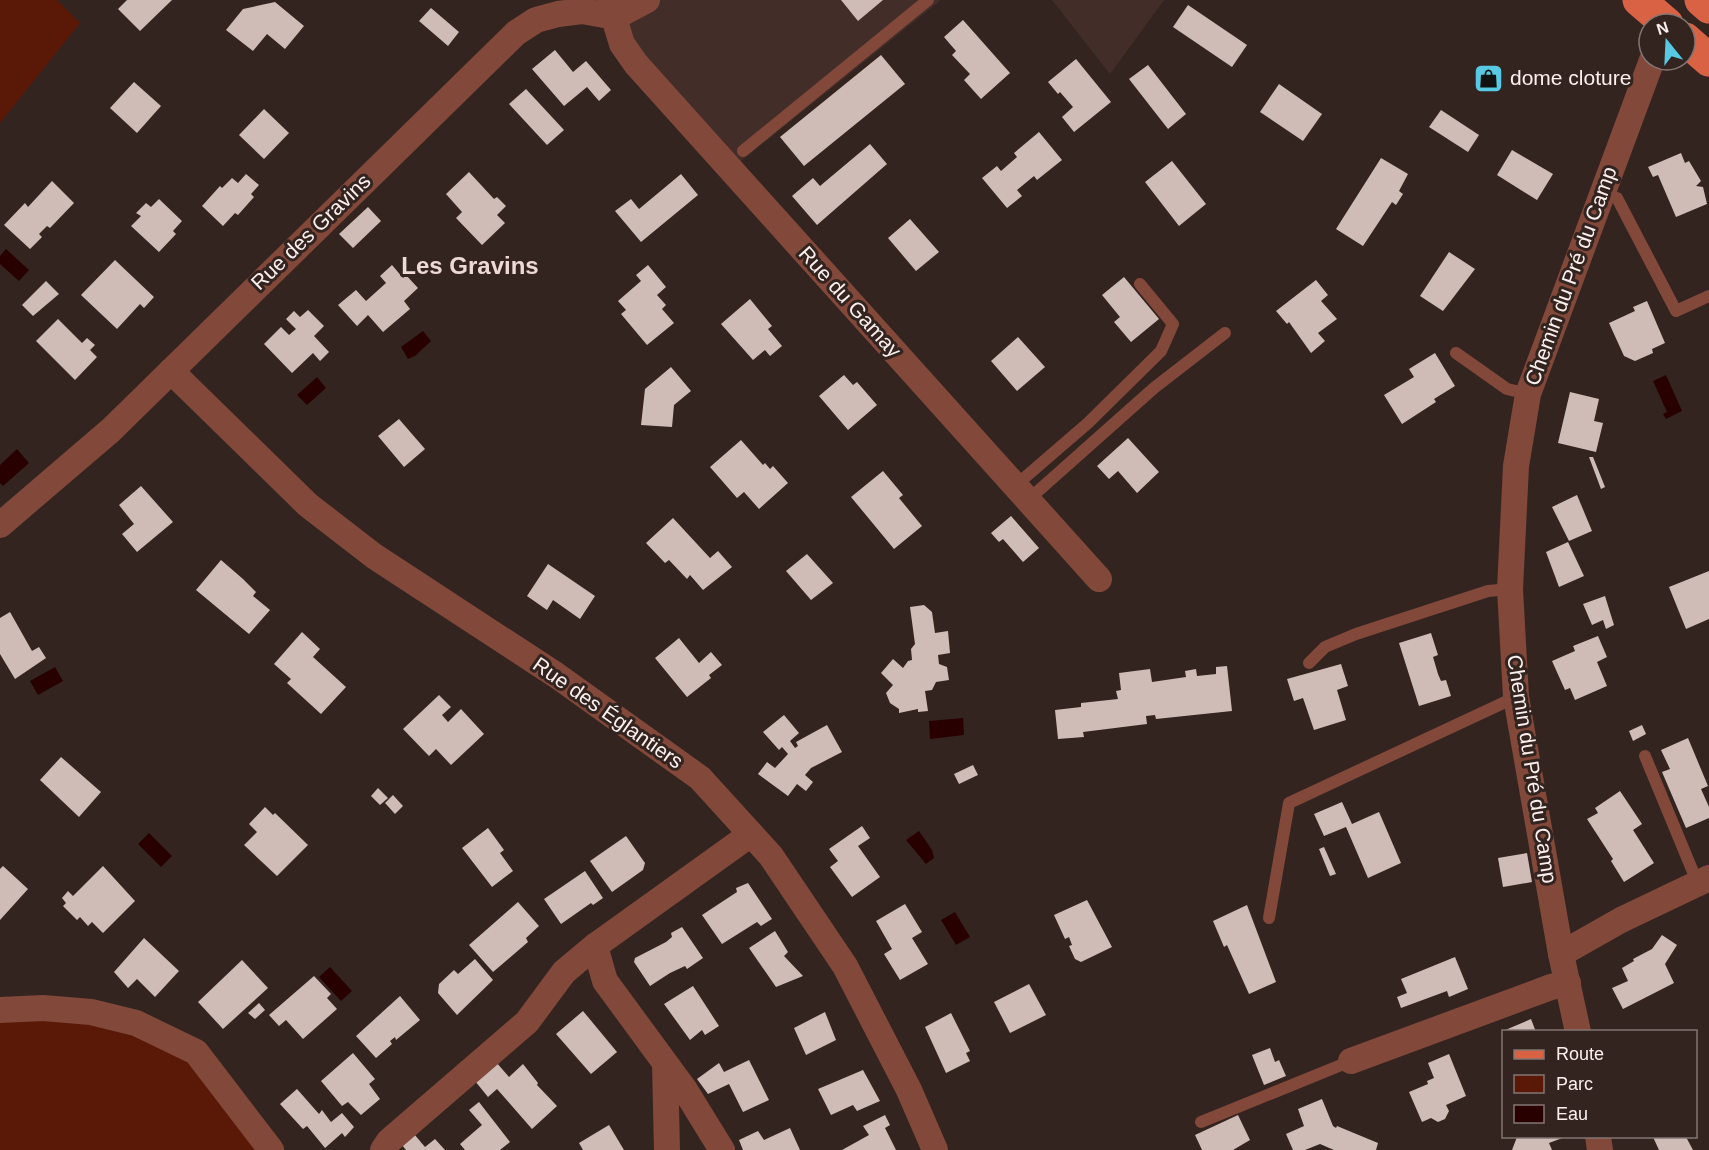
<svg xmlns="http://www.w3.org/2000/svg" width="1709" height="1150" viewBox="0 0 1709 1150" font-family="Helvetica,sans-serif">
<style>
.built{fill:#432d28}
.green{fill:#5a1807}
.water{fill:#280000}
.building{fill:#d0bcb7}
.lines{fill:none;stroke-linecap:round;stroke-linejoin:round}
.lane{stroke:#82483a;stroke-width:12}
.street{stroke:#82483a;stroke-width:26}
.primary{stroke:#d96245;stroke-width:33}
.labels{text-anchor:middle;stroke-width:6;stroke-linejoin:round;paint-order:stroke}
.poi-label{font-size:21px;fill:#fbf0ee;stroke:#332420;text-anchor:start}
.street-label{font-size:21px;fill:#fbf0ee;stroke:#332420}
.quarter-label{font-size:24px;font-weight:bold;fill:#eed9d4;stroke:#332420}
</style>
<rect width="100%" height="100%" fill="#332420"/>
<g class="built">
<polygon points="608,0 941,0 730,170 636,64"/>
<polygon points="1052,0 1164,0 1110,74"/>
</g>
<g class="green">
<polygon points="0,0 57,0 80,23 0,123"/>
<polygon points="43,1008 196,1052 271,1150 0,1150 0,1010"/>
</g>
<g class="water">
<polygon points="6,249 29,270 19,281 0,264 0,256"/>
<polygon points="423,331 431,341 415,356 408,359 401,347"/>
<polygon points="1666,375 1682,411 1666,419 1663,414 1667,412 1653,381"/>
<polygon points="317,377 326,388 307,405 297,395"/>
<polygon points="17,449 29,463 3,486 0,483 0,465"/>
<polygon points="55,667 63,681 38,695 30,681"/>
<polygon points="963,718 964,735 930,739 929,721"/>
<polygon points="919,831 932,850 934,858 926,864 906,840"/>
<polygon points="149,833 172,856 161,867 138,844"/>
<polygon points="955,912 970,937 956,945 941,920"/>
<polygon points="330,967 352,991 341,1001 319,977"/>
</g>
<g class="building">
<polygon points="127,0 172,0 140,31 118,9"/>
<polygon points="841,0 883,0 858,21"/>
<polygon points="275,2 304,26 285,49 267,34 253,51 226,30 243,9"/>
<polygon points="1188,5 1247,45 1232,67 1173,27"/>
<polygon points="431,8 459,32 448,46 419,21"/>
<polygon points="963,20 1010,73 981,99 964,80 970,74 952,55 956,51 944,37"/>
<polygon points="555,50 573,72 586,61 611,90 599,101 587,87 564,106 532,69"/>
<polygon points="881,55 905,84 804,166 780,137"/>
<polygon points="1076,59 1111,102 1074,132 1062,117 1073,107 1060,92 1058,94 1048,82"/>
<polygon points="1148,65 1186,114 1168,129 1129,79"/>
<polygon points="134,82 161,106 137,133 110,108"/>
<polygon points="1279,84 1322,114 1303,141 1260,112"/>
<polygon points="526,89 564,130 547,145 509,104"/>
<polygon points="264,109 289,133 264,159 239,135"/>
<polygon points="1441,110 1479,135 1468,152 1429,127"/>
<polygon points="1039,132 1062,160 1037,180 1034,176 1017,190 1022,196 1007,208 982,178 997,166 1001,171 1017,157 1014,153"/>
<polygon points="870,144 887,164 817,225 792,196 813,178 820,186"/>
<polygon points="1512,150 1553,174 1537,200 1497,175"/>
<polygon points="1681,153 1685,163 1689,161 1701,181 1696,186 1703,187 1707,204 1676,217 1658,175 1653,177 1648,167"/>
<polygon points="1381,158 1408,174 1399,191 1403,194 1396,205 1392,202 1363,246 1336,229"/>
<polygon points="1172,161 1206,204 1179,226 1145,182"/>
<polygon points="469,172 494,199 497,197 506,206 497,215 505,223 482,245 456,218 462,212 446,194"/>
<polygon points="246,174 259,185 251,194 254,197 238,215 235,213 223,226 202,206 220,186 222,188 232,178 238,183"/>
<polygon points="681,174 698,195 641,242 615,211 631,199 639,209"/>
<polygon points="52,181 74,203 50,228 47,226 39,234 42,237 30,249 4,225 25,203 28,207"/>
<polygon points="159,199 182,221 173,231 176,234 159,252 131,226 141,216 136,213 146,203 151,207"/>
<polygon points="368,207 381,221 353,248 339,234"/>
<polygon points="910,219 939,252 916,271 888,238"/>
<polygon points="1449,252 1475,269 1443,311 1420,296"/>
<polygon points="115,260 154,297 144,308 140,304 117,329 81,295"/>
<polygon points="392,265 403,278 406,275 418,288 404,301 410,309 383,332 368,315 357,326 338,305 356,290 366,301 386,283 380,276"/>
<polygon points="648,265 666,287 657,295 666,305 662,309 674,323 647,345 621,314 626,310 618,301 641,281 636,275"/>
<polygon points="1124,277 1159,319 1131,342 1114,322 1120,317 1102,295"/>
<polygon points="1316,280 1328,295 1321,301 1337,319 1318,333 1325,341 1311,353 1289,322 1287,324 1276,311"/>
<polygon points="46,281 59,294 33,316 22,305"/>
<polygon points="750,299 772,326 768,329 782,346 770,356 765,350 753,360 721,324"/>
<polygon points="1647,301 1665,343 1652,349 1653,353 1635,361 1624,356 1609,323 1635,311 1633,307"/>
<polygon points="308,310 324,326 314,336 329,352 320,361 313,353 292,373 264,344 281,327 289,335 296,329 286,319 294,311 300,317"/>
<polygon points="58,319 82,343 87,338 95,345 90,350 97,357 75,380 36,341"/>
<polygon points="1018,337 1045,367 1017,391 991,361"/>
<polygon points="1435,353 1455,386 1434,399 1436,402 1402,424 1384,395 1414,377 1409,369"/>
<polygon points="671,367 691,391 674,405 672,427 641,425 645,389"/>
<polygon points="844,375 853,385 857,382 877,405 848,430 819,396"/>
<polygon points="1570,392 1599,399 1594,421 1603,423 1596,452 1558,443"/>
<polygon points="399,419 425,449 404,467 378,436"/>
<polygon points="1128,438 1159,472 1137,493 1118,471 1109,479 1097,466"/>
<polygon points="741,440 763,465 765,463 770,469 773,466 788,483 759,509 744,492 737,498 710,467"/>
<polygon points="1589,457 1593,457 1605,487 1601,489"/>
<polygon points="883,471 903,495 899,498 922,526 894,549 851,497"/>
<polygon points="141,486 173,522 137,552 122,534 134,524 119,505"/>
<polygon points="1577,495 1592,531 1569,541 1552,507"/>
<polygon points="1011,516 1039,548 1023,562 1003,539 999,542 991,533"/>
<polygon points="673,518 710,558 718,551 732,567 703,590 690,575 687,579 669,560 665,563 646,543"/>
<polygon points="1568,542 1584,576 1559,587 1546,552"/>
<polygon points="807,554 833,583 811,600 786,571"/>
<polygon points="221,560 243,579 256,592 253,596 270,610 249,634 196,590"/>
<polygon points="548,564 595,596 580,619 553,600 547,610 527,596"/>
<polygon points="1709,571 1709,619 1686,629 1669,587"/>
<polygon points="1605,596 1614,625 1606,629 1603,620 1592,625 1583,604"/>
<polygon points="924,605 932,612 935,633 948,631 950,653 938,655 939,664 947,667 949,680 936,682 932,690 925,691 928,711 918,712 918,709 899,713 899,709 890,703 886,693 893,685 881,673 893,659 903,668 908,661 912,660 911,649 915,644 910,607"/>
<polygon points="10,612 32,651 39,647 46,658 15,679 0,654 0,618"/>
<polygon points="302,632 320,649 313,657 346,687 321,714 287,683 291,679 274,664"/>
<polygon points="1431,633 1438,655 1433,657 1438,674 1441,681 1446,680 1451,696 1419,706 1399,643"/>
<polygon points="1598,636 1607,657 1597,662 1607,686 1575,700 1570,688 1565,690 1552,661 1575,651 1573,646"/>
<polygon points="679,638 699,663 711,652 722,665 709,675 711,678 687,697 655,658"/>
<polygon points="1341,664 1348,686 1337,690 1346,720 1314,730 1303,698 1294,701 1287,679"/>
<polygon points="1227,666 1232,711 1156,719 1155,715 1146,716 1147,724 1083,732 1084,737 1058,739 1055,710 1081,707 1081,703 1118,699 1116,691 1121,690 1119,673 1150,669 1152,682 1186,677 1185,671 1196,669 1197,676 1216,674 1216,667"/>
<polygon points="439,695 451,707 442,715 448,722 461,709 484,734 451,765 436,749 429,756 403,729"/>
<polygon points="784,715 799,733 790,741 795,748 798,746 796,742 827,725 842,752 811,768 805,775 813,782 806,791 797,784 788,796 758,774 767,762 775,768 788,754 782,747 779,750 763,732"/>
<polygon points="1642,725 1646,734 1633,741 1629,731"/>
<polygon points="1688,738 1708,786 1701,789 1709,807 1709,818 1686,828 1662,772 1670,769 1661,750"/>
<polygon points="61,757 101,792 79,817 40,780"/>
<polygon points="973,765 978,775 959,784 954,774"/>
<polygon points="378,788 388,798 380,805 371,796"/>
<polygon points="1620,791 1642,824 1633,830 1654,863 1624,882 1611,861 1613,859 1587,819 1598,813 1595,808"/>
<polygon points="393,795 403,806 395,814 385,803"/>
<polygon points="1342,802 1352,824 1379,812 1401,863 1368,878 1346,827 1324,836 1314,814"/>
<polygon points="265,807 273,815 275,813 308,845 277,876 244,845 257,832 249,824"/>
<polygon points="862,826 870,838 858,846 880,877 852,897 830,867 838,861 829,849"/>
<polygon points="488,828 504,850 500,853 513,871 492,887 462,848"/>
<polygon points="626,836 645,863 643,870 612,892 590,861"/>
<polygon points="1324,847 1336,874 1330,876 1319,849"/>
<polygon points="1527,853 1532,882 1503,887 1498,858"/>
<polygon points="3,866 28,889 0,920 0,869"/>
<polygon points="103,866 135,901 103,933 92,922 88,926 80,917 77,920 63,906 66,903 62,898 68,891 73,896"/>
<polygon points="585,871 603,898 593,905 591,903 561,924 544,899"/>
<polygon points="748,883 772,919 761,926 757,922 722,944 702,915 737,892 736,888"/>
<polygon points="1087,900 1112,947 1081,962 1075,959 1069,946 1072,945 1069,937 1065,939 1054,915"/>
<polygon points="518,902 539,926 526,938 528,942 493,972 469,945"/>
<polygon points="905,904 922,932 912,938 928,964 900,980 884,954 892,949 876,921"/>
<polygon points="1247,905 1276,982 1249,994 1227,945 1224,947 1213,921"/>
<polygon points="682,927 703,958 687,969 685,966 670,973 650,986 634,962 635,958 666,942 672,937 671,933"/>
<polygon points="775,931 788,952 784,956 803,976 776,987 749,948"/>
<polygon points="1662,935 1677,945 1665,964 1674,983 1623,1009 1612,988 1628,981 1622,968 1634,961 1633,959 1652,949"/>
<polygon points="144,938 179,971 155,997 137,979 128,988 114,972"/>
<polygon points="1455,957 1468,989 1449,997 1447,991 1401,1008 1397,997 1407,993 1401,979"/>
<polygon points="475,959 493,980 457,1015 438,993 439,984 454,970 458,974"/>
<polygon points="242,960 268,988 223,1029 198,1002"/>
<polygon points="314,976 331,994 327,998 337,1009 303,1039 286,1020 279,1026 269,1015"/>
<polygon points="1029,984 1046,1015 1010,1033 994,1002"/>
<polygon points="693,986 719,1026 705,1035 702,1030 690,1040 664,1004"/>
<polygon points="400,996 420,1020 396,1040 395,1037 390,1041 392,1044 376,1058 356,1036"/>
<polygon points="259,1003 265,1010 255,1019 248,1013"/>
<polygon points="583,1011 617,1052 591,1074 556,1034"/>
<polygon points="825,1012 836,1040 806,1055 794,1028"/>
<polygon points="951,1013 970,1051 966,1053 970,1061 946,1073 925,1027"/>
<polygon points="1531,1019 1536,1032 1503,1032 1503,1031"/>
<polygon points="1270,1048 1275,1062 1279,1060 1286,1076 1264,1085 1252,1055"/>
<polygon points="353,1053 375,1079 369,1084 380,1099 361,1115 348,1102 342,1106 321,1081"/>
<polygon points="1449,1054 1466,1096 1446,1105 1449,1111 1445,1119 1438,1122 1431,1118 1422,1122 1409,1092 1428,1084 1427,1081 1434,1078 1428,1063"/>
<polygon points="749,1060 769,1100 743,1112 729,1084 708,1094 697,1079 719,1063 724,1072"/>
<polygon points="496,1062 509,1077 523,1064 538,1083 537,1085 557,1106 532,1129 497,1089 488,1097 475,1081"/>
<polygon points="863,1070 880,1101 857,1111 853,1105 831,1115 818,1089"/>
<polygon points="297,1089 319,1114 322,1110 331,1122 342,1113 354,1127 345,1137 342,1133 325,1148 307,1126 303,1129 280,1104"/>
<polygon points="1322,1099 1333,1126 1336,1128 1337,1126 1378,1143 1376,1150 1334,1150 1320,1144 1305,1150 1293,1150 1286,1134 1304,1126 1298,1109"/>
<polygon points="479,1102 510,1142 500,1150 465,1150 460,1144 482,1125 469,1110"/>
<polygon points="885,1115 890,1125 885,1128 896,1150 842,1150 869,1135 863,1126"/>
<polygon points="1238,1115 1250,1140 1233,1150 1202,1150 1195,1135"/>
<polygon points="609,1125 624,1150 583,1150 579,1143"/>
<polygon points="790,1128 800,1150 743,1150 739,1140 758,1131 764,1140"/>
<polygon points="414,1134 425,1147 435,1139 445,1150 406,1150 402,1145"/>
<polygon points="1517,1137 1565,1137 1549,1143 1552,1150 1512,1150"/>
<polygon points="1653,1137 1686,1137 1693,1150 1659,1150"/>
</g>
<g class="lines">
<g class="lane">
<polyline points="743,151 928,0"/>
<polyline points="1601,192 1617,198 1676,311 1709,296"/>
<polyline points="1456,353 1507,389 1528,394"/>
<polyline points="1015,486 1088,423 1161,351 1173,324 1140,284"/>
<polyline points="1028,500 1154,388 1225,333"/>
<polyline points="1309,663 1325,647 1356,634 1488,591 1510,589"/>
<polyline points="1645,756 1698,884"/>
<polyline points="1269,918 1289,803 1516,697"/>
<polyline points="1201,1122 1351,1061"/>
</g>
<g class="street">
<polyline points="609,1 622,44 636,64 1099,579"/>
<polyline points="171,371 308,505 374,556 556,675 700,778 771,856 845,966 909,1090 935,1150"/>
<polyline points="0,525 111,430 516,33 536,20 558,14 582,11 615,17 647,0"/>
<polyline points="1561,954 1621,920 1709,878"/>
<polyline points="0,1010 43,1008 91,1012 136,1023 196,1052 271,1150"/>
<polyline points="1578,1032 1561,954 1516,697 1510,589 1516,466 1528,394 1652,60"/>
<polyline points="1351,1061 1551,987 1568,983"/>
<polyline points="665,1064 667,1150"/>
<polyline points="1598,1136 1600,1150"/>
<polyline points="383,1150 389,1141 527,1022 564,972 595,946"/>
<polyline points="722,1150 685,1090 605,981 595,946 751,834"/>
</g>
<g class="primary">
<polyline points="1639,0 1667,24"/>
<polyline points="1701,0 1709,7"/>
<polyline points="1685,39 1709,60"/>
</g>
</g>
<defs>
<symbol id="shop-square" viewBox="-11 -11 22 22"><rect x="-9" y="-9" width="18" height="18" rx="4" fill="#57c9e2" stroke="#332420"/><path d="M-5-2.5h2.3a2.7 3.5 0 0 1 5.4 0H5L5.5 6h-11ZM-1.5-2.5h3a1.5 2.3 0 0 0-3 0Z" fill="#111"/></symbol>
</defs>
<g fill-rule="evenodd">
<use href="#shop-square" x="1472" y="62" width="33" height="33"/>
</g>
<g class="labels">
<g class="poi-label">
<text x="1510" y="85">dome cloture</text>
</g>
<g class="street-label">
<text transform="translate(311 232) rotate(-44)" y="7">Rue des Gravins</text>
<text transform="translate(1571 276) rotate(-70)" y="7">Chemin du Pré du Camp</text>
<text transform="translate(850 302) rotate(48)" y="7">Rue du Gamay</text>
<text transform="translate(608 713) rotate(35)" y="7">Rue des Églantiers</text>
<text transform="translate(1532 769) rotate(81)" y="7">Chemin du Pré du Camp</text>
</g>
<g class="quarter-label">
<text x="470" y="274">Les Gravins</text>
</g>
</g>
<rect x="1502" y="1030" width="195" height="108" fill="#332420" stroke="#837672" stroke-width="1.5"/>
<rect x="1514" y="1050" width="30" height="9" fill="#d96245" stroke="#837672" stroke-width="1.5"/>
<text x="1556" y="1060" font-size="18" fill="#fbf0ee">Route</text>
<rect x="1514" y="1075" width="30" height="18" fill="#5a1807" stroke="#837672" stroke-width="1.5"/>
<text x="1556" y="1090" font-size="18" fill="#fbf0ee">Parc</text>
<rect x="1514" y="1105" width="30" height="18" fill="#280000" stroke="#837672" stroke-width="1.5"/>
<text x="1556" y="1120" font-size="18" fill="#fbf0ee">Eau</text>
<g transform="translate(1667 42) rotate(342)"><circle r="28" fill="#332420" stroke="#837672" stroke-width="1.5"/>
<path d="M0-4.5L10 22L0 15L-10 22Z" fill="#57c9e2"/>
<text y="-9" font-size="16" font-weight="bold" text-anchor="middle" fill="#fbf0ee">N</text>
</g>
</svg>
